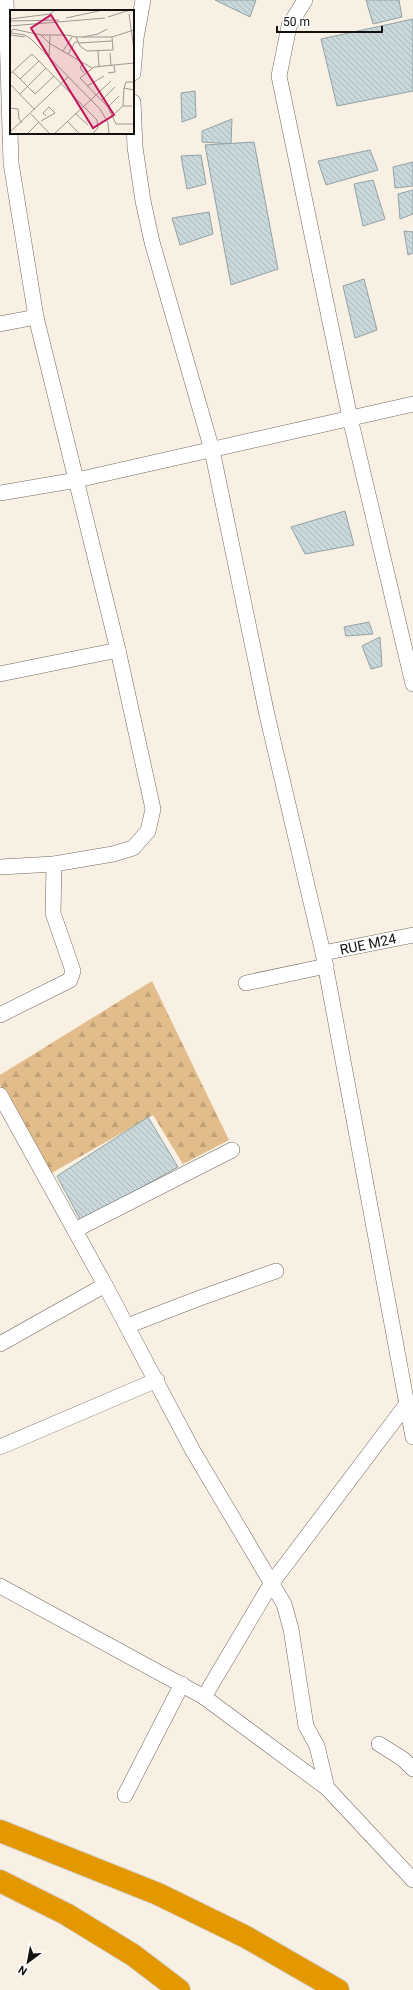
<svg xmlns="http://www.w3.org/2000/svg" width="413" height="1990" viewBox="0 0 413 1990" font-family="Roboto,sans-serif">
<style>
.forest{fill:url(#forest-firs)}
.building{fill:url(#building-back-hatch);stroke:#93a2a4}
.lines{fill:none;stroke-linecap:round;stroke-linejoin:round}
.minor-casing{stroke:#71695f;stroke-width:16}
.highway-casing{stroke:#d5d4d3;stroke-width:24}
.minor{stroke:#fff;stroke-width:15}
.highway{stroke:#e39800;stroke-width:22}
.labels{text-anchor:middle;stroke-width:4;stroke-linejoin:round;paint-order:stroke}
.street-label{font-size:14px;fill:#13110d;stroke:#fefefe}
.inset-road{fill:none;stroke:#9d978e;stroke-width:1}
.view{fill:#c2185b;fill-opacity:0.15;stroke:#c2185b;stroke-width:2}
.inset-edge{fill:none;stroke:#13110d;stroke-width:2}
</style>
<defs>
<pattern id="forest-firs" width="22" height="20" patternUnits="userSpaceOnUse"><rect width="22" height="20" fill="#e2bc8b"/><path d="M5 1l3.5 6h-7zM16 11l3.5 6h-7z" fill="#c1a177"/></pattern>
<pattern id="building-back-hatch" width="6" height="6" patternUnits="userSpaceOnUse"><rect width="6" height="6" fill="#c9d9db"/><path d="M-1 5l2 2M0 0l6 6M5-1l2 2" fill="none" stroke="#acb9bb"/></pattern>
</defs>
<rect width="100%" height="100%" fill="#f9f0e4"/>
<polygon class="forest" points="152,981 229,1140 183,1164 153,1115 50,1174 0,1085 0,1075"/>
<g class="building">
<polygon points="215,0 256,0 250,17"/>
<polygon points="366,0 399,0 402,17 373,24"/>
<polygon points="413,19 413,91 337,106 321,39"/>
<polygon points="195,91 196,117 182,122 181,93"/>
<polygon points="232,119 231,144 202,142 202,131"/>
<polygon points="254,142 278,269 231,285 205,145"/>
<polygon points="370,150 378,170 326,185 318,161"/>
<polygon points="201,155 206,184 187,189 181,156"/>
<polygon points="413,162 413,186 395,188 393,167"/>
<polygon points="373,180 385,219 363,226 354,184"/>
<polygon points="413,190 413,214 400,219 398,194"/>
<polygon points="209,212 213,234 180,245 172,218"/>
<polygon points="404,231 413,232 413,253 408,255"/>
<polygon points="364,279 377,330 355,338 343,286"/>
<polygon points="345,511 354,545 305,554 291,527"/>
<polygon points="369,622 373,634 346,636 344,627"/>
<polygon points="380,637 382,666 371,669 362,646"/>
<polygon points="148,1117 178,1167 81,1221 57,1176"/>
</g>
<g class="lines">
<defs>
<g id="minor">
<polyline points="305,0 289,26 279,76 350,418 413,684"/>
<polyline points="133,73 136,38 143,0"/>
<polyline points="133,102 135,147 143,201 152,242 212,450 267,715 323,953 413,1437"/>
<polyline points="0,324 36,317"/>
<polyline points="0,493 77,480 413,404"/>
<polyline points="0,674 118,650"/>
<polyline points="0,867 54,864 113,854 133,848 148,831 153,809 118,650 36,317 11,163 6,0"/>
<polyline points="323,953 413,935"/>
<polyline points="246,983 326,966"/>
<polyline points="0,1015 70,980 73,971 53,913 54,864"/>
<polyline points="0,1095 105,1285 193,1451 284,1604 291,1629 306,1726 317,1746 327,1788"/>
<polyline points="75,1230 232,1150"/>
<polyline points="127,1326 200,1298 276,1271"/>
<polyline points="0,1344 105,1285"/>
<polyline points="0,1447 157,1380"/>
<polyline points="0,1586 204,1697 327,1788 413,1880"/>
<polyline points="204,1697 271,1584 406,1405"/>
<polyline points="379,1744 403,1759 413,1769"/>
<polyline points="125,1795 182,1684"/>
</g>
<g id="highway">
<polyline points="0,1831 158,1894 246,1937 338,1990"/>
<polyline points="0,1881 66,1914 133,1955 179,1990"/>
</g>
</defs>
<use href="#minor" class="minor-casing"/>
<use href="#highway" class="highway-casing"/>
<use href="#minor" class="minor"/>
<use href="#highway" class="highway"/>
</g>
<g class="labels">
<g class="street-label">
<text transform="translate(368 944) rotate(-12)" y="5">RUE M24</text>
</g>
</g>
<g transform="translate(10 10)">
<rect width="124" height="124" fill="#f9f0e4"/>
<path class="inset-road" d="M 119,4 L 124,40M 98,7 L 120,0M 56,8 L 93,0M 0,9 L 40,4 L 45,0M 0,11 L 49,10M 0,16 L 95,8M 1,23 L 15,25 L 21,29 L 90,99 L 98,113 L 99,124M 0,24 L 3,19 L 31,25 L 57,25 L 66,27 L 70,36 L 77,41 L 103,40 L 102,27 L 66,27M 0,25 L 15,27M 31,25 L 39,33 L 82,58M 73,27 L 88,24 L 97,19M 102,27 L 124,20M 69,33 L 102,31M 53,41 L 62,27M 88,41 L 89,57M 100,43 L 101,56M 58,44 L 65,32 L 68,32M 39,47 L 40,26M 73,52 L 70,58 L 74,63M 124,53 L 84,57 L 70,68 L 98,97 L 106,114 L 124,114M 3,62 L 25,84 L 44,66M 98,63 L 105,62 L 104,56M 0,64 L 22,44 L 87,110 L 88,118 L 82,124M 10,69 L 29,51M 0,74 L 25,100M 77,76 L 94,66M 114,78 L 116,72 L 124,72M 10,84 L 36,58M 92,90 L 105,77M 113,96 L 114,78 L 124,80M 98,97 L 109,86M 0,98 L 8,99 L 9,109 L 12,113M 65,103 L 78,115M 21,104 L 40,124M 103,105 L 113,96 L 122,96M 31,111 L 45,103 L 39,97 L 33,103 L 36,106M 57,111 L 70,124M 0,122 L 58,67M 17,124 L 29,112M 44,124 L 101,71"/>
<path class="view" d="M 41,5 L 104,105 L 83,118 L 21,18 Z"/>
<rect width="124" height="124" class="inset-edge"/>
</g>
<g transform="translate(28 1962) rotate(212)" stroke="#fefefe" stroke-width="3" paint-order="stroke">
<path d="M0-3L7 15L0 10L-7 15Z" fill="#13110d"/>
<text y="-6" font-size="11" font-weight="bold" text-anchor="middle" fill="#13110d">N</text>
</g>
<path d="M277 26v6h105v-6" fill="none" stroke="#13110d" stroke-width="2"/>
<text x="283" y="26" font-size="12" fill="#13110d" stroke="#fefefe" stroke-width="3" paint-order="stroke">50 m</text>
</svg>
